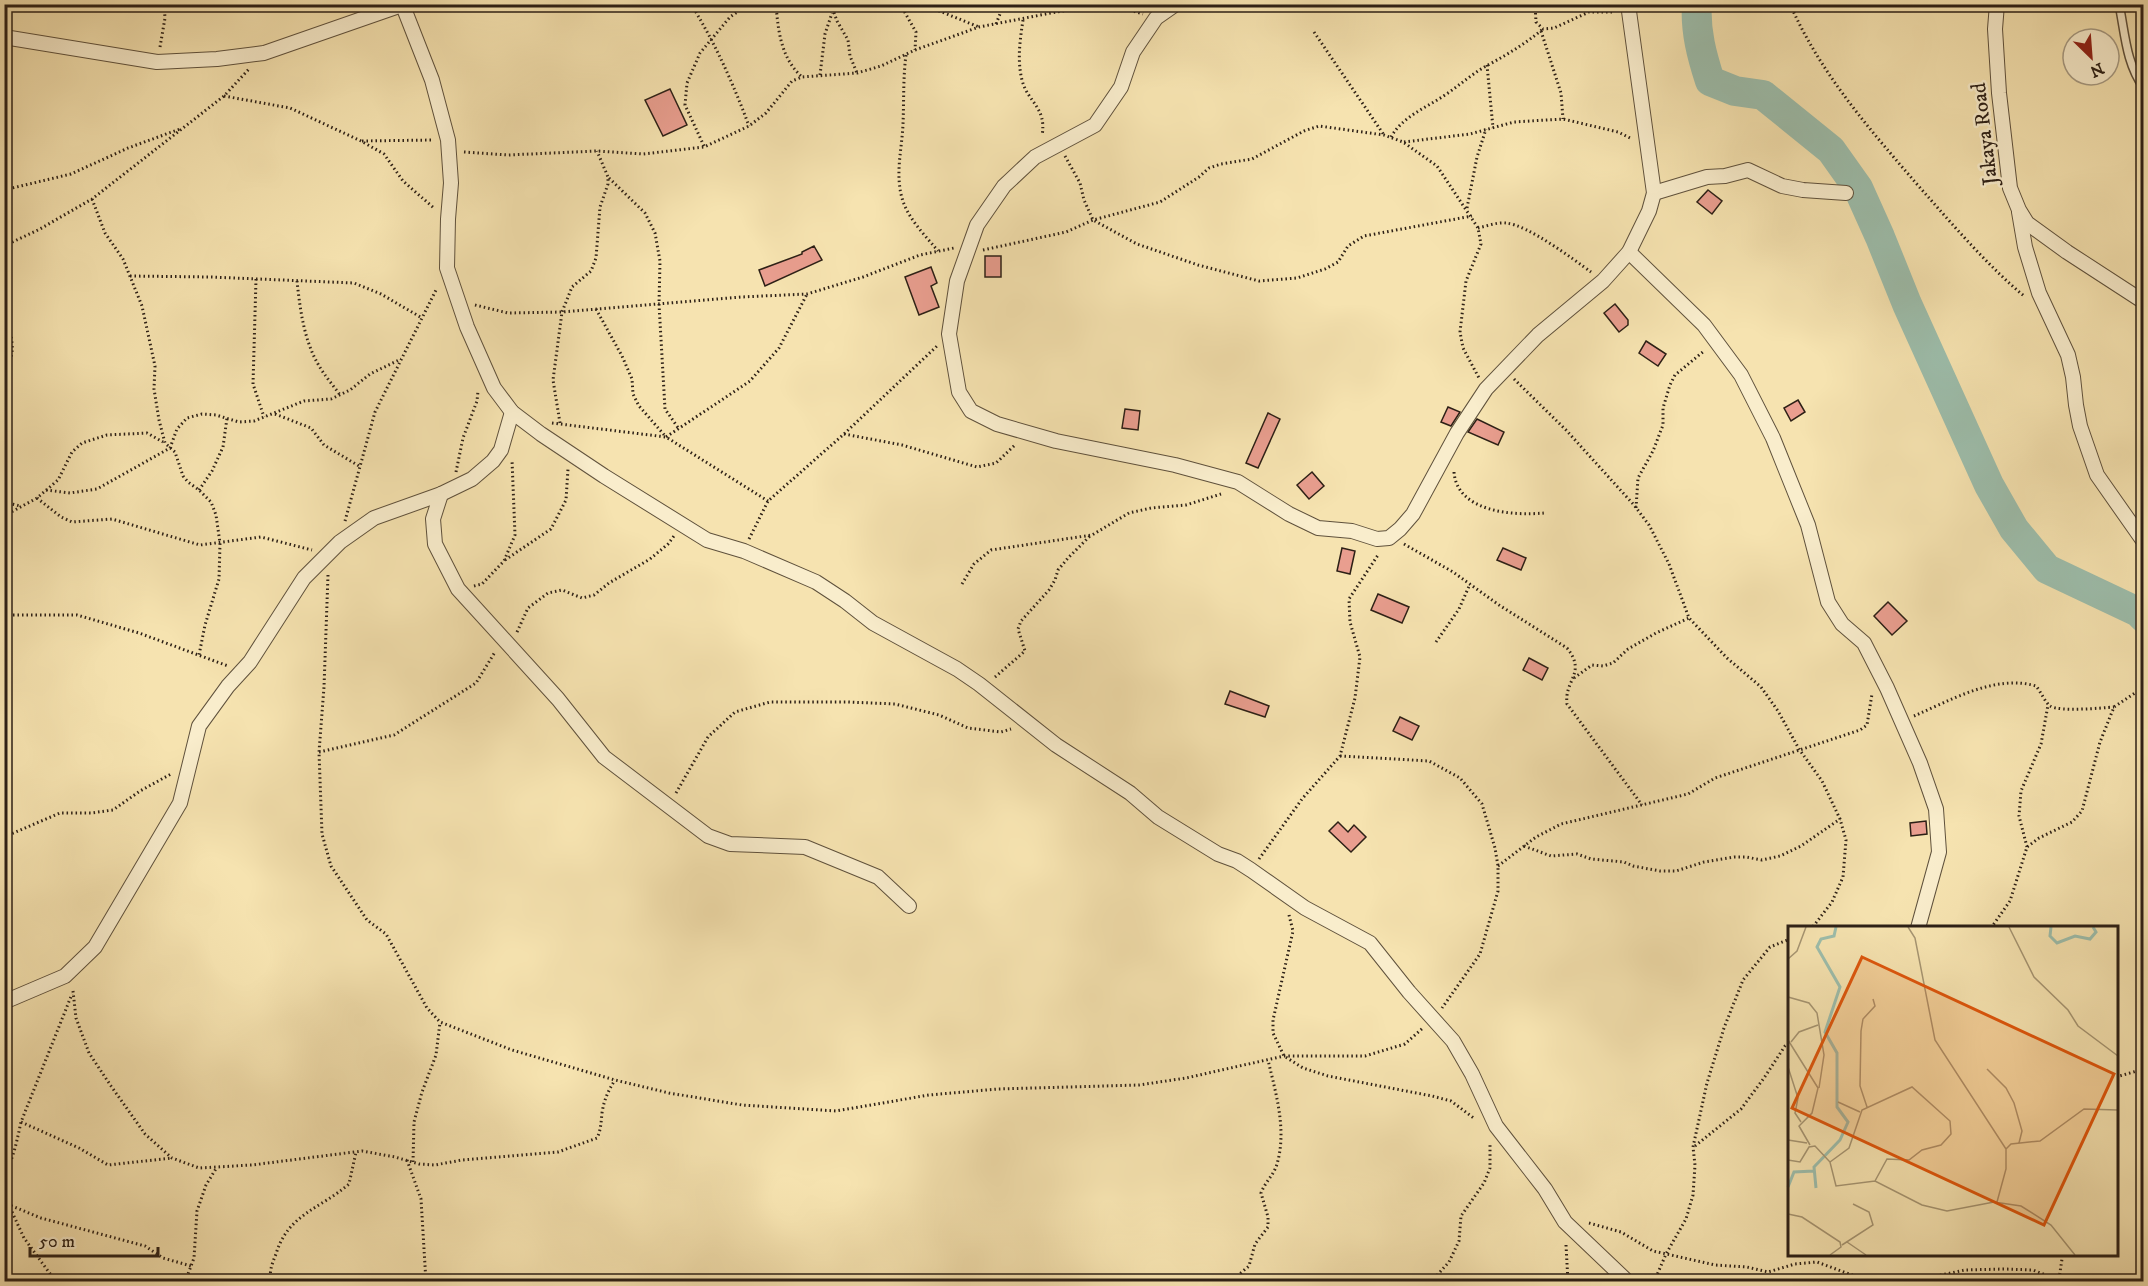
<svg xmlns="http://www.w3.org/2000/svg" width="2148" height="1286" viewBox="0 0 2148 1286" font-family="'IM FELL DW Pica',serif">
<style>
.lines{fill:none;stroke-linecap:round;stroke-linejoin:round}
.river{stroke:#9dbeac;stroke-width:30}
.building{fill:#e99e8f;stroke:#2d2016;stroke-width:1.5}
.lane-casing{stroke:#5f513c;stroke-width:10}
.street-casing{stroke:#5f513c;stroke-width:16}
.path{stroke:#2d2016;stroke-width:3;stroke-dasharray:1.5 3;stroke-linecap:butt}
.lane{stroke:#f9edcc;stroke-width:7}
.street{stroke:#f9edcc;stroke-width:14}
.labels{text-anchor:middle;stroke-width:5;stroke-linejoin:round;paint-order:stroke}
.street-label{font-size:21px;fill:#2d2016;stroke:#f9edcc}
.inset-river{fill:none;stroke:#9dbeac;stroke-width:3}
.inset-road{fill:none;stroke:#a69572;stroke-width:1.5}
.view{fill:#df560c;fill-opacity:0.15;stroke:#df560c;stroke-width:3}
.inset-edge{fill:none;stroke:#2d2016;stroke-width:3}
</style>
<rect width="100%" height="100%" fill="#f6e3b0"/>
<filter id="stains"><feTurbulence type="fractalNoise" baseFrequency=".00333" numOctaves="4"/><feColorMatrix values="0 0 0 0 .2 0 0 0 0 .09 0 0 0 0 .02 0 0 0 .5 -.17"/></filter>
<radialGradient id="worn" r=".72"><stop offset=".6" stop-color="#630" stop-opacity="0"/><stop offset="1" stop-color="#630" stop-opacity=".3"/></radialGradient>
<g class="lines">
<path class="river" d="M 1697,4 C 1695,31 1702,56 1710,81 L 1735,91 L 1763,95 L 1831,150 L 1858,188 L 1880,237 L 1907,304 L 1989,485 L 2014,529 L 2047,569 L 2138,612 L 2144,618"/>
</g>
<g class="building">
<polygon points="670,89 687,125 663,136 645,100"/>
<polygon points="1708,190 1722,201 1712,214 1697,202"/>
<polygon points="814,246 822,260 765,286 759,270 802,254 802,252"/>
<rect x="985" y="256" width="16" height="21"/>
<polygon points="931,267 937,283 931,286 939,307 919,315 905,277"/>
<polygon points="1615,304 1628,320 1628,325 1619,332 1604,313"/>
<polygon points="1646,341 1666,354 1658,366 1639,353"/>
<polygon points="1798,400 1805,412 1791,421 1784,408"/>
<polygon points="1448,407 1460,412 1451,426 1441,422"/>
<polygon points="1125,409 1140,411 1138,430 1122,428"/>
<polygon points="1268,413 1280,419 1258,468 1246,463"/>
<polygon points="1477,419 1504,432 1498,445 1468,432"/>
<polygon points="1312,472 1324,486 1309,499 1297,485"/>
<polygon points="1342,548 1355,551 1350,574 1337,571"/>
<polygon points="1503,548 1526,558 1521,570 1497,560"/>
<polygon points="1378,594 1409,607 1402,623 1371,610"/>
<polygon points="1888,602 1907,621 1892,635 1874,616"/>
<polygon points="1529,658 1548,668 1542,680 1523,670"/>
<polygon points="1230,691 1269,706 1265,717 1225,704"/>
<polygon points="1400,717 1419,726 1412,740 1393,731"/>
<polygon points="1926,821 1927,834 1911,836 1910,823"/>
<polygon points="1338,822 1348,832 1354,825 1366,837 1351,852 1329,831"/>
</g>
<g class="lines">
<defs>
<path id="lane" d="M 2119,4 C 2125,33 2126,64 2144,88"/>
<g id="street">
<polyline points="1176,4 1156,18 1133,52 1121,87 1095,125 1035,157 1004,186 977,225 957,281 949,334 959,392 971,411 997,424 1056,441 1175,465 1238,482 1289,514 1318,528 1352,531 1377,539 1389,538 1400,529 1413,514 1457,433 1486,389 1538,335 1603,281 1629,252 1649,211 1654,193 1628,4"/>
<polyline points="1997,4 1995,29 1999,93 2010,188 2019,210 2027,223 2067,252 2144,302"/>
<polyline points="403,6 432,80 448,140 451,183 448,219 447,268 467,327 494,388 512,412 541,434 604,476 707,540 744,551 816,582 845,601 873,623 957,669 979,684 1056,745 1130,793 1158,817 1218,854 1237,861 1251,870 1305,908 1370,943 1409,992 1453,1041 1472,1074 1496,1126 1545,1189 1565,1222 1628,1282"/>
<polyline points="4,37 157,62 217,59 264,53 405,4"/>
<polyline points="1654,193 1707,177 1725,176 1748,170 1782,186 1803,190 1846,193"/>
<polyline points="2019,212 2025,247 2039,293 2068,355 2073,377 2076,405 2080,426 2097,475 2144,542"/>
<polyline points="1629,252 1704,325 1741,375 1773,438 1808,525 1828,602 1842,624 1864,643 1887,688 1920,763 1936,809 1939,852 1918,928"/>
<polyline points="441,494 433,519 435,544 458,589 558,699 604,757 708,836 730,844 805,847 878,877 909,906"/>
<polyline points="4,1002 65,976 95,947 180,803 199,726 228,686 250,662 304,578 340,542 374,518 441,494 472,479 493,461 501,450 512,412"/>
</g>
</defs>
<use href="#lane" class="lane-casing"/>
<use href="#street" class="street-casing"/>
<g class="path">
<path d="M 691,4 C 715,43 733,83 749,126"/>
<path d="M 776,4 C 778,31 781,58 802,77"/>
<polyline points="831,4 837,21 848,40 850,56 857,73"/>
<polyline points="900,4 916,32 915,50"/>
<polyline points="922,4 979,27"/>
<polyline points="1054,4 1056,12"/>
<polyline points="1535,4 1536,22 1543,29 1554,28 1589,12 1615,12"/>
<path d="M 1790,4 C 1821,75 1872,132 1922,190 C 1954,226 1987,265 2024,296"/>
<path d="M 1023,20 C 1020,40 1017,60 1022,80 C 1028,103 1047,107 1042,136"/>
<polyline points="996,24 1004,4"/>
<polyline points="1541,31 1561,93 1563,119"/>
<polyline points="1314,32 1384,135"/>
<polyline points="160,47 165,18 164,4"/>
<path d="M 906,55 C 903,78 904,101 903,124 C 902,149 895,173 902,198 C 908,219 925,235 938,251"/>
<polyline points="1487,65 1493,128"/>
<polyline points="820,75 825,34 832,13"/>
<polyline points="224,96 290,108 361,141 384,154 403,181 435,209"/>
<path d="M 1391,137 C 1403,116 1426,108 1445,95 C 1460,85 1473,73 1488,65 C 1508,54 1525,44 1543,29"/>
<polyline points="362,141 434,140"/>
<polyline points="1404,142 1470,134 1514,122 1563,119 1618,132 1632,139"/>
<polyline points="704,146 685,105 687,83 700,53 730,17 749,4"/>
<polyline points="464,152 508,155 597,151 643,154 704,147 749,126 766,113 792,81 802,77 857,73 881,66 915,50 979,27 1056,12 1077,9 1126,9 1143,14"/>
<polyline points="1065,156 1080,183 1084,200 1093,220 1137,244 1198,265 1259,281 1297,278 1325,269 1338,262 1348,246 1364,236 1472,216"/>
<polyline points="609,178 645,213 655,233 660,261 659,304 665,409 679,429"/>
<polyline points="4,190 71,174 128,148 180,129"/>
<polyline points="92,199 105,233 123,259 142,306 155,366 154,389 159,420 165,443 175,452 183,476 188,482 199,490 211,502 216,515 220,543 219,579 205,625 199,655"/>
<polyline points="1467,208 1477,157 1486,129"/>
<path d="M 1478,228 C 1487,226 1497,222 1506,223 C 1528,225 1573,259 1591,272"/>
<polyline points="4,246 40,229 92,199 224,96 249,69"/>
<polyline points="983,250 1066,232 1093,220 1160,202 1199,177 1209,168 1221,164 1252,159 1304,131 1319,126 1384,135 1403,142 1437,166 1478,228 1481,244 1466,281 1460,332 1463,348 1479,378"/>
<polyline points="130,276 211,277 354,283 381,294 422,318"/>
<polyline points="256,279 253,384 264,417"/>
<path d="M 297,281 C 300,309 304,340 318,364 C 324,375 333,385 340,395"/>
<polyline points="475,305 508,313 562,312 741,297 807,294 863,277 920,255 954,248"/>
<polyline points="596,309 622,356 632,379 633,394 639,406 666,437 750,381 779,348 807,294"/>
<path d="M 4,311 C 10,333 19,352 4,371"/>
<polyline points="1514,379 1566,430 1634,505 1649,525 1669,564 1689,618 1727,658 1761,687 1778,711 1799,749 1822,781 1840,819 1846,840 1843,877 1832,902 1812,928"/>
<polyline points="275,414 311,428 324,445 359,466"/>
<polyline points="552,423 666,437 768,501"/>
<polyline points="560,423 553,380 562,312 572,287 591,271 596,258 600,207 608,184 608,177 597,151"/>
<polyline points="844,434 902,445 977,467 996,463 1016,444"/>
<polyline points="456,472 463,438 477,401 478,391"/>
<path d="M 1454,472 C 1457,512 1513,516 1544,513"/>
<polyline points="46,490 70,493 97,489 170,448 177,429 187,418 202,414 216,415 239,422 254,421 304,401 331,399 350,390 370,374 401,359"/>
<polyline points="199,490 212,471 223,447 227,418"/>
<polyline points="37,498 61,517 72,522 112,519 200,545 261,537 312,550"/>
<polyline points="4,502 20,506"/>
<polyline points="1636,508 1638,478 1653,451 1663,425 1663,408 1670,385 1675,375 1704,351"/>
<polyline points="4,516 37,498 58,480 72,452 82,443 107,435 147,433 163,442"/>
<polyline points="345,521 375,412 437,288"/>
<polyline points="749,539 768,501 844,434 937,346"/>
<path d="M 1404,544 L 1453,572 L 1499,605 L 1567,648 C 1587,673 1564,680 1567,704 L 1642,805"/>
<polyline points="505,560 551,529 566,500 568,469"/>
<polyline points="328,575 324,687 319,752 322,834 331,866 367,920 386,934 427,1008 440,1022 512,1050 615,1080 669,1093 742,1105 836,1111 929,1095 998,1089 1139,1085 1186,1078 1284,1056 1365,1056 1405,1044 1423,1028"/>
<polyline points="962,584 974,564 991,550 1092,535 1129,513 1151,508 1186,505 1221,494"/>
<polyline points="474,586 482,584 504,561 515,535 512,460"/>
<polyline points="4,615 77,615 139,633 228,666"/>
<polyline points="517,632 528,608 548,593 562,590 582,598 594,595 609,583 650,559 668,544 674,536"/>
<polyline points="1436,642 1459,609 1470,584"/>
<polyline points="995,677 1025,651 1018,629 1021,621 1049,590 1055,580 1058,570 1068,558 1091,535"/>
<polyline points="1574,678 1592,665 1603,666 1613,663 1628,649 1656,633 1689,618"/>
<path d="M 1914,716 C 1951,700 1996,674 2036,686 C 2041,692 2045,702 2050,706 C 2060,712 2101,708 2114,707"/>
<polyline points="319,752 394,735 476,683 495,652"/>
<polyline points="1340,756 1429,761 1460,778 1482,804 1495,848 1498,866 1498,891 1480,954 1442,1008"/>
<polyline points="676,793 708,737 735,712 770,702 848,702 895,704 939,715 968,728 1001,732 1011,729"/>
<polyline points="4,837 60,813 91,813 113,810 140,791 171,774"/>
<polyline points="1524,846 1551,856 1577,854 1591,859 1624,862 1633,866 1660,871 1676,871 1704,862 1734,857 1746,857 1762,860 1780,856 1801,846 1840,819"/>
<polyline points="2027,847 2019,816 2021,791 2041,744 2048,705"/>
<polyline points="1259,859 1302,799 1340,756 1355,698 1360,657 1350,622 1349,599 1378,555"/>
<polyline points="1498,866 1536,837 1561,824 1688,794 1715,778 1860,730 1867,725 1872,694"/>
<polyline points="1289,915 1293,931 1273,1020 1273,1033 1284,1056 1303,1068 1328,1076 1432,1096 1451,1101 1475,1119"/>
<polyline points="1991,928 2010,901 2027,847 2039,838 2072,822 2082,811 2100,742 2114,707 2144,687"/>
<path d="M 73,991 L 76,1018 L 89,1053 L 111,1086 L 145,1134 L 172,1158 L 199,1168 L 252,1165 L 362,1151 L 395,1157 L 419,1164 L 435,1165 L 462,1160 L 558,1152 L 597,1138 C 601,1130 601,1122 602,1113 C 604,1100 608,1091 615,1080"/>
<polyline points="2116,1077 2144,1069"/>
<polyline points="21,1122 79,1148 108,1165 172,1158"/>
<polyline points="1695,1146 1741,1109 1764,1078 1785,1046 1790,1042"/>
<polyline points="407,1160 421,1199 426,1282"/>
<polyline points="413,1162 414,1122 422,1092 436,1055 440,1022"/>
<path d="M 4,1175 C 14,1158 17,1140 21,1122 L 72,994"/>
<polyline points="4,1201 12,1212 24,1238 51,1275 54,1282"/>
<polyline points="7,1204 41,1218 145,1246 163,1258 191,1266"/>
<polyline points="1589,1223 1621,1232 1653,1251 1715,1265 1747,1267 1768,1272 1795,1264 1817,1262 1860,1278 1895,1281 1917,1280 1965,1270 2004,1269 2033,1270 2063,1282"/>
<polyline points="1566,1245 1568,1282"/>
<polyline points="2059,1279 2062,1259 2061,1254"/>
<polyline points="185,1282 194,1258 197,1211 206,1185 217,1167"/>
<path d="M 271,1282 C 269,1271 272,1264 276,1254 C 288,1214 320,1209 349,1184 L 356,1152"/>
<path d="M 1230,1282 L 1249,1266 L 1255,1244 L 1268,1227 L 1268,1217 L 1261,1193 C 1265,1182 1274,1175 1277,1164 C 1287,1130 1276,1094 1268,1060"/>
<polyline points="1431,1282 1449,1262 1459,1241 1461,1216 1484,1183 1490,1168 1490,1144"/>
<polyline points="1654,1282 1666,1254 1686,1219 1693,1195 1695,1165 1693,1147 1707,1083 1724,1028 1743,980 1770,947 1790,939"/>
</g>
<use href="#lane" class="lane"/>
<use href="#street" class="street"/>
</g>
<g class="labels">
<g class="street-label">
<text transform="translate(1984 134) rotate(-97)" y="7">Jakaya Road</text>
</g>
</g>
<g transform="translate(1788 926)">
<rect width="330" height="330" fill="#f6e3b0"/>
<path class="inset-river" d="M 263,1 L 262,10 L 269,17 L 287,10 L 302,13 L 308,6 L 305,1M 0,261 L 6,246 L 26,245M 28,262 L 26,241 L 52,214 L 60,196 L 49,181 L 49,127 L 37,106 L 52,61 L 29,21 L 33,13 L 46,10 L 48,1"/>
<path class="inset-road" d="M 120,1 L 127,12 L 147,114 L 218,223 L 218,243 L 209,276M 221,1 L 246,51 L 280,84 L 290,100 L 330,130M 0,33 L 9,25 L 18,1M 0,71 L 21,77 L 29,87 L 36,129 L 31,162M 0,114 L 30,162 L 24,187 L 11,200 L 22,219M 3,116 L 11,106 L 30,99M 0,141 L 10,172 L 7,187 L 13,196M 199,143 L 218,162 L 226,177 L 234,205 L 231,217M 50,176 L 72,186M 79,181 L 72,160 L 73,105 L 75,93 L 87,80 L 85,73M 0,214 L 19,217M 218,223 L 223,218 L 252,215 L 296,183 L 330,184M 0,234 L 12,236 L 21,221 L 27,220 L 42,236 L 48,260 L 87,255 L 134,279 L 159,285 L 206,276 L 233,280 L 263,299 L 287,329M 42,236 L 61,222 L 74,184 L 124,161 L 162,195 L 163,208 L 153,219 L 134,224 L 121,234 L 99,233 L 87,255M 0,288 L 14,291 L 52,316 L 53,321 L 42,329M 59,316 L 78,329M 54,319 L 85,299 L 81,286 L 65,278"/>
<path class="view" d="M 74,31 L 326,148 L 256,299 L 4,182 Z"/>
<rect width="330" height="330" class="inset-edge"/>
</g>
<rect width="2148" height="1286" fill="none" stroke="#f6e3b0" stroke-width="24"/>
<rect x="6" y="6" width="2136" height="1274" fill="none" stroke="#2d2016" stroke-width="3"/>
<rect x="12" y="12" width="2124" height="1262" fill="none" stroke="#2d2016" stroke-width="1.5"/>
<g transform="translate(2091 57) rotate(155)"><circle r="28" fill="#f9edcc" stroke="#a79b83" stroke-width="1.5"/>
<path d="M0-4.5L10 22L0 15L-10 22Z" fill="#8f2418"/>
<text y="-9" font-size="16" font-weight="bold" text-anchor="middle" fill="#2d2016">N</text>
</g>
<path d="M30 1247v9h128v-9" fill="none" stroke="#2d2016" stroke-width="3"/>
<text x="39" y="1247" font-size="18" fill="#2d2016" stroke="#f9edcc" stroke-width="4.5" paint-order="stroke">50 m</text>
<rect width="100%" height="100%" filter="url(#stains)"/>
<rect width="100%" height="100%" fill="url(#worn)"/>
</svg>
